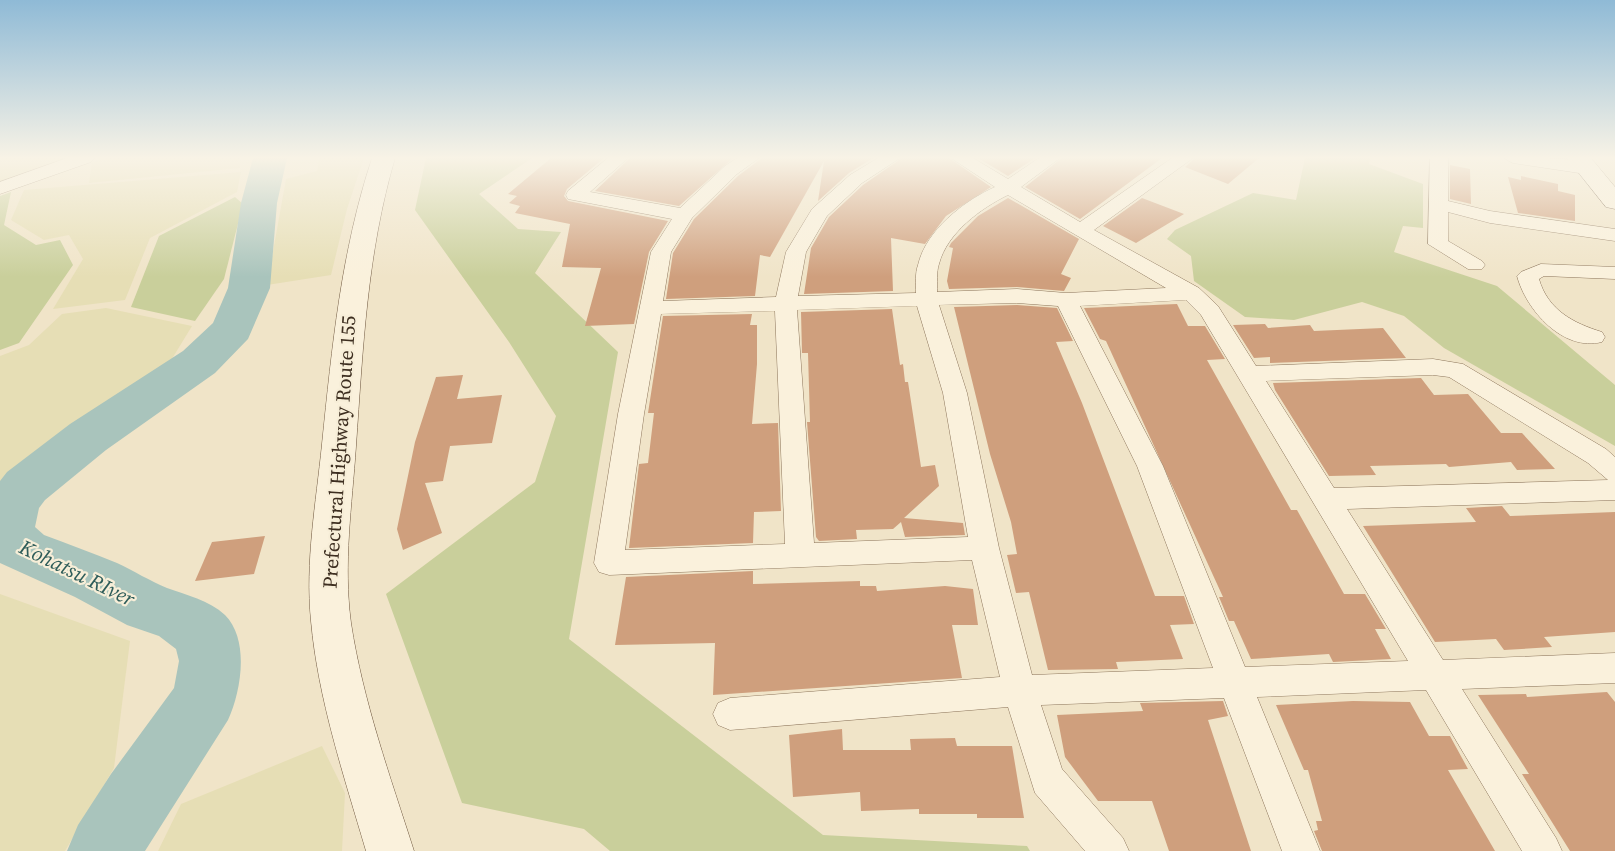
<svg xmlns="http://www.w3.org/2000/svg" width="1615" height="851" viewBox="0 0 1615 851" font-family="'Source Serif 4',serif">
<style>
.farmland{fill:#e6deb5}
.green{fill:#c9cf9b}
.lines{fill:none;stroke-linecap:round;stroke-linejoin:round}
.river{fill:#a9c4bc;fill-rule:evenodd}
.building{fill:#cf9f7d}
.street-casing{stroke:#8d765c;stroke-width:1}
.secondary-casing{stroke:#6f573f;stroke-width:1}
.street{fill:#faf1dc;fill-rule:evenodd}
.secondary{fill:#faf1dc;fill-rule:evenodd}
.labels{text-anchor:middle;stroke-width:4.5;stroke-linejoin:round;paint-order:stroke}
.street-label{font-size:20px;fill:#3d2e20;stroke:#f7eed8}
.water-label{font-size:21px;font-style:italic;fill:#2f5d5a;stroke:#f7eed8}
</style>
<rect width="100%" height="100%" fill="#f0e4c8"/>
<g class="farmland">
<polygon points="0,158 74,158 0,183"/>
<polygon points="105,158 240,158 240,168 89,183 92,162"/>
<polygon points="320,158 364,158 347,209 331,275 267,285 286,179 317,171"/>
<polygon points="241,172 237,192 150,238 125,300 53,309 83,259 69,235 44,240 11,220 24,190"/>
<polygon points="106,308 192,326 159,380 0,499 0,356 29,345 62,314"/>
<polygon points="0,594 130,641 114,768 65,851 0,851"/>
<polygon points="322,746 345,793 342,851 158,851 181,804"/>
</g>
<g class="green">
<polygon points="426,158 532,158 479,194 518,229 561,232 535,273 618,352 569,639 823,835 1027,846 1030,851 610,851 584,829 462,803 386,594 535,482 556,416 509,342 415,210"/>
<polygon points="1305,158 1370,158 1369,164 1423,184 1423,228 1403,226 1394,252 1497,286 1615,385 1615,446 1444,348 1404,316 1362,302 1294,320 1245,317 1194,281 1191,256 1167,239 1175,230 1253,193 1296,200"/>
<polygon points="11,192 4,225 36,245 60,240 73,265 19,343 0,350 0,196"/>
<polygon points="235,197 243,204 224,279 195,321 131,307 159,236"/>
</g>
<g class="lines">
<path class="river" d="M 253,158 L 287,158 L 277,203 L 270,288 L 248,339 L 215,373 L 106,450 L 45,500 L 39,508 L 35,527 L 44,535 C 68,544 93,553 117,563 C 134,571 150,581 167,588 C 186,595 209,600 225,615 C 250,640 241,692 228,720 L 145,851 L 67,851 L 78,825 L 111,774 L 174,688 L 179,661 L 176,649 L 159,636 L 127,625 L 75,597 L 0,563 L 0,481 L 7,472 L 70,424 L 183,351 L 213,323 L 228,288 L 241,203 Z"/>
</g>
<g class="building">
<polygon points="551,158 604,158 567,189 564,196 568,201 668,221 649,252 634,324 585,326 601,268 562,267 570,224 515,213 520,206 509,203 517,196 508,194"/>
<polygon points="630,158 733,158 679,206 595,191"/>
<polygon points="762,158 873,158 849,173 818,201 824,161 770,257 760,255 755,296 666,299 673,253 694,219 738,176"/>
<polygon points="902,158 949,158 991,187 946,216 925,244 891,238 893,291 804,294 811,248 829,217 863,185"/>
<polygon points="978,158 1035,158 1008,176"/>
<polygon points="1062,158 1162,158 1080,219 1025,187"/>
<polygon points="1195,158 1259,158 1228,184 1185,167"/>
<polygon points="1450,165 1470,169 1471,204 1450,199"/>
<polygon points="1521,176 1558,184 1558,191 1575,195 1575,221 1518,213 1508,177 1521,180"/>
<polygon points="1008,198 1079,239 1061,274 1071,278 1064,291 1017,287 949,289 947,281 953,248 949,247 951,243 978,216"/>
<polygon points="1142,198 1184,214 1136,243 1103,226"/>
<polygon points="1177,304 1188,326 1205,326 1225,359 1207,360 1239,417 1291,510 1297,510 1344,594 1365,594 1386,629 1375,629 1391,659 1333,662 1329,654 1251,659 1234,621 1229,621 1219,597 1223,597 1106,341 1100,339 1084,308"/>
<polygon points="1017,305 1057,308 1073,341 1056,342 1082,403 1155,596 1184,596 1194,624 1170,625 1183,659 1116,662 1118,669 1048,670 1029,592 1016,593 1007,555 1017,554 1011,522 990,454 954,307"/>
<polygon points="892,309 900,365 903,364 905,382 908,382 921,467 935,465 939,486 904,518 963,523 965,535 905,537 901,522 893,529 856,530 857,539 819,541 816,537 807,422 810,422 808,353 802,353 801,312"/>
<polygon points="752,314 750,325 757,325 757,364 752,424 778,423 781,511 754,512 753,543 629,548 639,464 648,463 654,413 648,413 663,316"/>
<polygon points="1265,324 1268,328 1310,325 1314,331 1383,328 1406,358 1270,363 1270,357 1254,358 1233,325"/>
<polygon points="463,375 457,399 502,395 492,443 450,446 443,481 425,483 442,533 403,550 397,529 415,442 436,377"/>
<polygon points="1421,378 1434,395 1468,394 1501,433 1522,433 1555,469 1517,470 1511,462 1449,467 1446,464 1370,466 1376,475 1329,476 1275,390 1273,383"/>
<polygon points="1502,506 1510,516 1615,512 1615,632 1544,637 1552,647 1504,650 1496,639 1435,642 1363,526 1476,522 1466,508"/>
<polygon points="265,536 254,574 195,581 212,542"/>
<polygon points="753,571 753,584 860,581 860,586 876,586 877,591 945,586 973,589 978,625 952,625 962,678 713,695 715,643 615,645 626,577"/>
<polygon points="1607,692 1615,702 1615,851 1570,851 1522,774 1529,774 1478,695 1526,694 1527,697"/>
<polygon points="1223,701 1228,716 1208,720 1251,851 1169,851 1152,801 1098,801 1065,757 1057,715 1143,711 1140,703"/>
<polygon points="1353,701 1410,702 1429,736 1450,736 1468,769 1448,770 1495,851 1322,851 1314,831 1318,830 1316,821 1322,821 1308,770 1304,770 1276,705"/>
<polygon points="842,729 843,750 911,750 910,739 955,738 957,746 1012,746 1024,818 977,818 977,814 919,814 919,809 861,811 860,792 793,797 789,735"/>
</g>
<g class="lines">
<defs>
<g id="street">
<polygon points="67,158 94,158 91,162 0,194 0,182"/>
<path d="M 608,158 L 628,158 L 590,192 L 680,208 L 725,166 L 737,158 L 759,158 L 737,174 L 692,218 L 671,252 L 663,301 L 776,297 L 786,252 L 812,209 L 850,175 L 878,158 L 900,158 L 862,183 L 827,216 L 806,252 L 798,296 L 916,293 C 916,284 915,273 918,265 C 926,230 964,201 995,187 L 951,158 L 973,158 L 1008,179 L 1039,158 L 1060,158 L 1021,187 L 1080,222 L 1172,158 L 1193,158 L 1094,230 L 1199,288 L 1218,306 L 1256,366 L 1433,359 L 1463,364 L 1606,449 L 1615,457 L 1615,500 L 1347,509 L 1443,660 L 1615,653 L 1615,683 L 1462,689 L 1556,838 L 1562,851 L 1522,851 L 1426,690 L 1257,697 L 1320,851 L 1282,851 L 1224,698 L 1041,705 L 1062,769 L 1123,838 L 1129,851 L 1085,851 L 1035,793 L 1008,707 L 730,730 L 718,725 L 713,714 L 718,703 L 730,698 L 1000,677 L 972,560 L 609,575 L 599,572 L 594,563 L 618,414 L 651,252 L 672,219 L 568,199 L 566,195 L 568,191 ZM 1008,195 L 1166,288 L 1066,293 L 1017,289 L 937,292 C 938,283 936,272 939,264 C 947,233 981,208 1008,195 ZM 1186,300 L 1201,315 L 1408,661 L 1245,667 L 1163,466 L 1080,306 ZM 1017,303 L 1058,306 L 1137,466 L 1213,668 L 1032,675 L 999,548 L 967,393 L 939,305 ZM 917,306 L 943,393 L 968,537 L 814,543 L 797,310 ZM 775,311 L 785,544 L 625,550 L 644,414 L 661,314 ZM 1433,375 L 1449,377 L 1588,463 L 1608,480 L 1334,488 L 1266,381 Z"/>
<polygon points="1430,158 1448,158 1448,201 1490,211 1615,229 1615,241 1490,223 1448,212 1448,241 1482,261 1485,265 1482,269 1468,269 1428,244"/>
<path d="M 1504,158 C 1522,158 1585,155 1595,169 L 1586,174 L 1513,163 Z"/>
<path d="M 1541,264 L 1615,267 L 1615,279 L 1544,276 L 1539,279 C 1548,310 1573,323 1602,332 L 1605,337 L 1602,342 C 1563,352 1526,310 1517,276 L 1521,272 Z"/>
</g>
<g id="secondary">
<path d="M 372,158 L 395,158 C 367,253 363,348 356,446 C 352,506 343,563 351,623 C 363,701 390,776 414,851 L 366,851 C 344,776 318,699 311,621 C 305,561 316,504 322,444 C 332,347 341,252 372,158 Z"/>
<polygon points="1567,158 1591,158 1615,187 1615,209 1606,207"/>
</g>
</defs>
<use href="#street" class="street-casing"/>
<use href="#secondary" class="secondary-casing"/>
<use href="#street" class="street"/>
<use href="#secondary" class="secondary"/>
</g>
<linearGradient id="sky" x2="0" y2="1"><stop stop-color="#8fbad6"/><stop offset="0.57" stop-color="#f8f3e6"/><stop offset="1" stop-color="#f8f3e6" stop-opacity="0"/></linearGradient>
<rect width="1615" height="277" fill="url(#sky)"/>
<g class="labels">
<g class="street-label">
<text transform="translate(339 452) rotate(-86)" y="7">Prefectural Highway Route 155</text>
</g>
<g class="water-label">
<text transform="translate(77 573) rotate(26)" y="7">Kohatsu RIver</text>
</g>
</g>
</svg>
